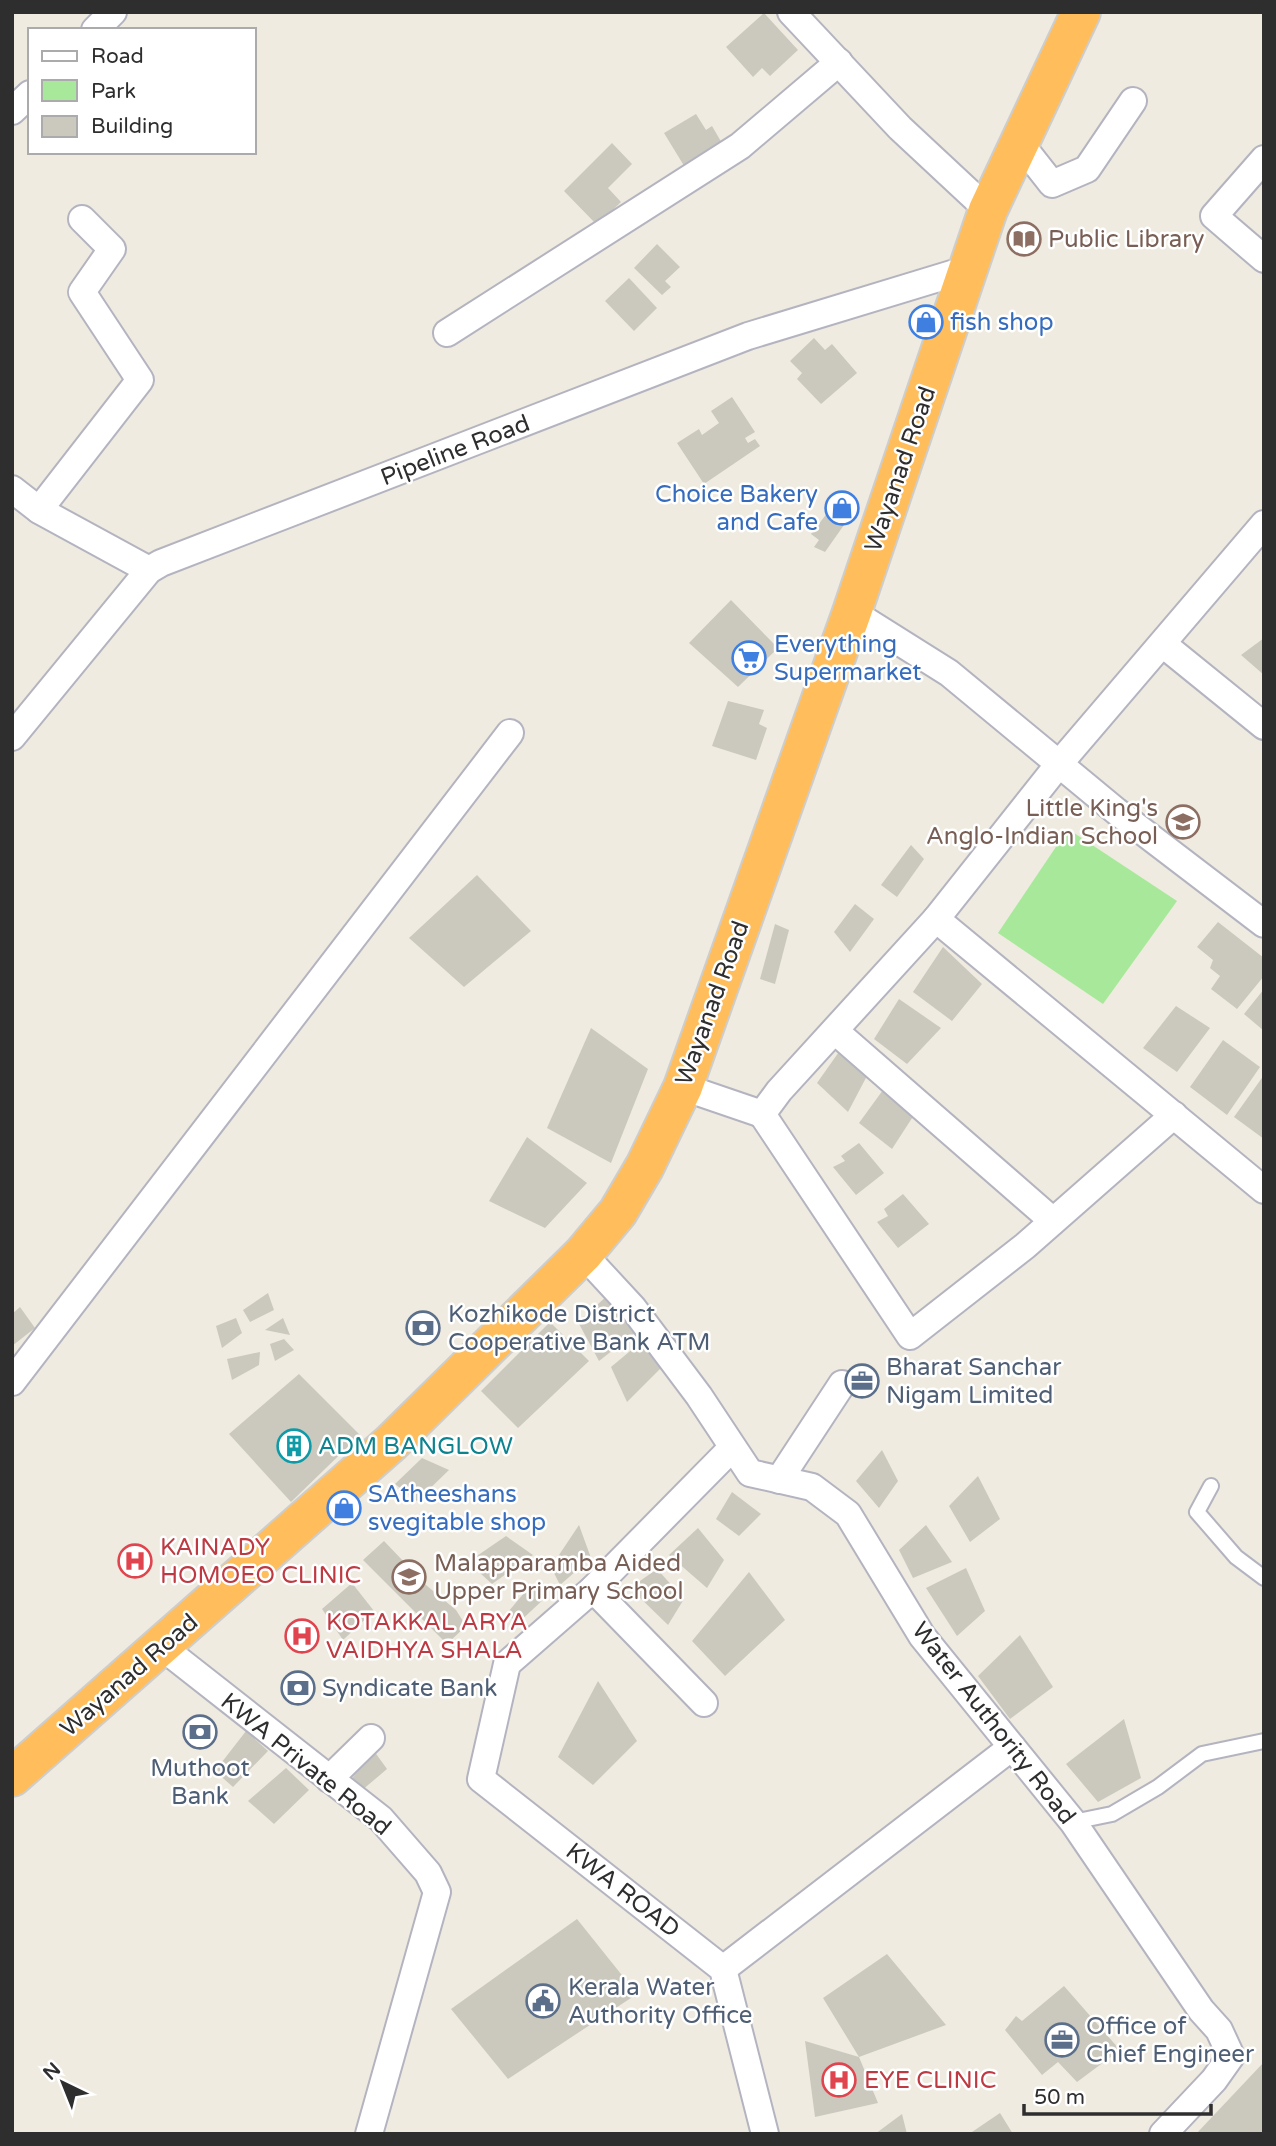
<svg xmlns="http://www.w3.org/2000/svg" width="1276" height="2146" viewBox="0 0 1276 2146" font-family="'Varela Round',sans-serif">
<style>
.green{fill:#a7e89a}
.building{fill:#cbc9be}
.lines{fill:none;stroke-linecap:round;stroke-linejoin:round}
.lane-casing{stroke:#b4b4c1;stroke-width:18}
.street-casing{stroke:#b4b4c1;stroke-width:30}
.highway-casing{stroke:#cdcdcd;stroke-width:42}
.lane{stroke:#fff;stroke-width:14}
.street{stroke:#fff;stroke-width:26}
.highway{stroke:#ffbe5b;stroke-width:38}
.labels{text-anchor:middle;stroke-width:5;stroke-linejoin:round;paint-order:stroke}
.education-label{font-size:24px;fill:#785e54;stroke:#fff;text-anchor:start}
.shop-label{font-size:24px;fill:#366cbe;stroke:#fff;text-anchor:start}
.street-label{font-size:24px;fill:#2e2e2e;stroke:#fff}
.service-label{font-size:24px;fill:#4e5e75;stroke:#fff;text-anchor:start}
.culture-label{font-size:24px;fill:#0d838f;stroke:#fff;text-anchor:start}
.health-label{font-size:24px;fill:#be3a42;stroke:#fff;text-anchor:start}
</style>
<rect width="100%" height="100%" fill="#efebe0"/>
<polygon class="green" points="1068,829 1177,901 1103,1004 998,933"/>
<g class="building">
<polygon points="764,13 798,50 770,76 762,68 753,77 726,47"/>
<polygon points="696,114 706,130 712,126 723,145 686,169 664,133"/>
<polygon points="612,143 632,164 608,188 621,202 597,225 564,191"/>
<polygon points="657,244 680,267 665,281 671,287 662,295 634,268"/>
<polygon points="629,278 657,308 634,331 605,301"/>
<polygon points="814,338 825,350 832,344 857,373 821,404 797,379 802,373 790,361"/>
<polygon points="732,397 755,432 745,438 748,443 755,439 760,446 704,484 677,443 699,429 702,435 719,423 711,411"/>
<polygon points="835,503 851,515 825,552 814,547 819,540 811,534"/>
<polygon points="731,600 778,648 738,687 689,643"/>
<polygon points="1264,638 1264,675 1241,655"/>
<polygon points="728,701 764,710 759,724 767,728 756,760 712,746"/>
<polygon points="911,845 924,859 897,897 881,885"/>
<polygon points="477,875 531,931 464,987 409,938"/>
<polygon points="855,904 874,919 850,952 834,932"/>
<polygon points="1218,922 1264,958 1264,976 1237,1009 1211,989 1220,976 1210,968 1213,960 1197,947"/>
<polygon points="775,924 789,930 775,984 760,979"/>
<polygon points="943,947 982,984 952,1021 913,992"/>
<polygon points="1264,989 1264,1031 1244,1014"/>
<polygon points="899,999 941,1028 907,1064 874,1039"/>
<polygon points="1176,1006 1210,1028 1177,1072 1143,1048"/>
<polygon points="591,1028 648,1069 611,1163 547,1128"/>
<polygon points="1223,1040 1260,1067 1227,1115 1190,1087"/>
<polygon points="841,1049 868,1074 848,1112 817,1083"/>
<polygon points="1264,1075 1264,1139 1234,1117"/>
<polygon points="883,1090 914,1115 892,1149 859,1123"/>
<polygon points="527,1137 587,1183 545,1228 489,1201"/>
<polygon points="859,1143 884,1173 856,1195 833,1167 845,1161 841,1156"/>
<polygon points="903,1194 929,1224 898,1248 877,1222 888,1216 884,1209"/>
<polygon points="268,1293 274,1310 250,1322 243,1310"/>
<polygon points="607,1296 636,1332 599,1361 578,1322"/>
<polygon points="20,1307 35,1328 12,1346 12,1314"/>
<polygon points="236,1318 242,1333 222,1348 216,1326"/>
<polygon points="283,1318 290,1335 265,1330"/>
<polygon points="550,1322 589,1361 518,1428 481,1391"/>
<polygon points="284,1339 294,1350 275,1361 270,1344"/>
<polygon points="641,1342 661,1368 627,1402 611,1367"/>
<polygon points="260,1352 259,1365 232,1380 227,1359"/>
<polygon points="299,1374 360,1435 291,1502 229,1434"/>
<polygon points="882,1450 898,1481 879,1508 856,1481"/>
<polygon points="422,1458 449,1470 417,1501 395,1484"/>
<polygon points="978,1476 1000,1519 970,1542 949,1506"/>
<polygon points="732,1492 761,1514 739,1536 716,1519"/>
<polygon points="579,1525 591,1558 560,1585 551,1567"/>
<polygon points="926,1525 952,1562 913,1578 899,1550"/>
<polygon points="698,1528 724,1560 707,1588 669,1555"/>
<polygon points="506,1536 533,1555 492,1584 468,1562"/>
<polygon points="384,1541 426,1585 456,1610 466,1626 447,1644 363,1560"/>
<polygon points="966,1568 985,1611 957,1636 926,1588"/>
<polygon points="657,1569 684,1599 668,1625 630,1588"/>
<polygon points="749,1572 785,1620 725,1676 692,1641"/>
<polygon points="352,1583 374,1611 343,1640 322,1609"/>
<polygon points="530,1586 545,1598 516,1625 508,1612"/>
<polygon points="1020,1635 1053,1687 1010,1719 978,1676"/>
<polygon points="598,1681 637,1741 593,1785 558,1757"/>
<polygon points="1124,1719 1141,1778 1098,1802 1066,1764"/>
<polygon points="246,1731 268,1751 233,1787 215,1771"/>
<polygon points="374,1751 387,1769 361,1791 349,1782"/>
<polygon points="286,1768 309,1790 274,1824 248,1801"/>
<polygon points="577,1919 637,1994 508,2079 451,2009"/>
<polygon points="887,1954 946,2025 859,2057 878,2103 815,2117 805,2041 859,2057 823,1998"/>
<polygon points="1064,1986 1120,2050 1077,2082 1058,2062 1042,2075 1005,2030 1016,2016 1022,2021"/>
<polygon points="1264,2062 1264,2134 1196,2134"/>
<polygon points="1000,2113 1013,2134 969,2134"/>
<polygon points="902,2114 907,2134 875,2134"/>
</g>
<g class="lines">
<defs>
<g id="lane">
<polyline points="1211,1486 1197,1512 1236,1557 1264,1578"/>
<polyline points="1073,1822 1112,1814 1158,1787 1202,1754 1264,1741"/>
</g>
<g id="street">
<polyline points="791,12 900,128 988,210"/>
<polyline points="95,30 113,12"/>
<polyline points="12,111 30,94"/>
<polyline points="1019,142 1052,184 1087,169 1133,101"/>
<polyline points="1264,159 1214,216 1264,259"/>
<polyline points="447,333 740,146 839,62"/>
<polyline points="12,489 39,510 149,570"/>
<polyline points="39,510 140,380 82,292 112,249 82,219"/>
<polyline points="852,612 949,673 1116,811 1264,924"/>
<polyline points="1164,645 1264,726"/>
<polyline points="12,737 149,570 161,563 748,336 968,269"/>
<polyline points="936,919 1264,1190"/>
<polyline points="835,1031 1053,1221"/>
<polyline points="683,1087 762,1114 779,1091 936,919 1059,764 1264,524"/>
<polyline points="762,1114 910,1336 1025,1246 1174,1115"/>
<polyline points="583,1254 633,1308 699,1396 750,1473 812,1487 848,1514 922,1636 1073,1822 1201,2010 1219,2030 1231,2056 1214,2080 1163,2134"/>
<polyline points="12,1382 510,733"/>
<polyline points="731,1449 593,1589 507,1664 481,1779 723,1969 765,2134"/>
<polyline points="779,1480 842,1384"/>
<polyline points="593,1589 704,1703"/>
<polyline points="162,1647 381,1819 428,1873 437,1892 369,2134"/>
<polyline points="329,1779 371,1738"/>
<polyline points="723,1969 1012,1747"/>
</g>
<polyline id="highway" points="12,1777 391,1443 583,1254 618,1212 645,1166 683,1087 852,612 988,210 1081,12"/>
</defs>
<use href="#lane" class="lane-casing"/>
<use href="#street" class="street-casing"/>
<use href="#highway" class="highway-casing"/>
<use href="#lane" class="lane"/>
<use href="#street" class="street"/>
<use href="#highway" class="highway"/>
</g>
<defs>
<symbol id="library-ring" viewBox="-11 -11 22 22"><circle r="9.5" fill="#fff" stroke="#8d6e63" stroke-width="1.5"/><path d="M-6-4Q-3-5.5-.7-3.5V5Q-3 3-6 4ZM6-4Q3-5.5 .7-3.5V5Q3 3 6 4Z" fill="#8d6e63"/></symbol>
<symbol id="shop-ring" viewBox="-11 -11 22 22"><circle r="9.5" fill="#fff" stroke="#3f7fe0" stroke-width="1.5"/><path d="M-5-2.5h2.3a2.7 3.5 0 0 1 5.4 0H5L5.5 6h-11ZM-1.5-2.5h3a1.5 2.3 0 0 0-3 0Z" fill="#3f7fe0"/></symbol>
<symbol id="supermarket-ring" viewBox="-11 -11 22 22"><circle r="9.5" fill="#fff" stroke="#3f7fe0" stroke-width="1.5"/><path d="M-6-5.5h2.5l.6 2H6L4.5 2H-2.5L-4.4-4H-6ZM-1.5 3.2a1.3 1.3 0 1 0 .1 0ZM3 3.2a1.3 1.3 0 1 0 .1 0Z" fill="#3f7fe0"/></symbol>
<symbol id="school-ring" viewBox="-11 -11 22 22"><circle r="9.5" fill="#fff" stroke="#8d6e63" stroke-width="1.5"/><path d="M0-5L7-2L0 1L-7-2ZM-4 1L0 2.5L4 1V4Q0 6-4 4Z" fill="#8d6e63"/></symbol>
<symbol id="bank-ring" viewBox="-11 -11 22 22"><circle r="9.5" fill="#fff" stroke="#5c6f8a" stroke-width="1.5"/><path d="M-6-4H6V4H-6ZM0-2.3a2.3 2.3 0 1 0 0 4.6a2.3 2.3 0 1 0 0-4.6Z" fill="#5c6f8a"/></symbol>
<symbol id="office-ring" viewBox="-11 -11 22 22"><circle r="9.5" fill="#fff" stroke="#5c6f8a" stroke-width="1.5"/><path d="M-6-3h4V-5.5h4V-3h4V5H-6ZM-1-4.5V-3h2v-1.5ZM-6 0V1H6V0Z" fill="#5c6f8a"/></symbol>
<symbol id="building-ring" viewBox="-11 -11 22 22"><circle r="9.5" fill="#fff" stroke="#0f9aa8" stroke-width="1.5"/><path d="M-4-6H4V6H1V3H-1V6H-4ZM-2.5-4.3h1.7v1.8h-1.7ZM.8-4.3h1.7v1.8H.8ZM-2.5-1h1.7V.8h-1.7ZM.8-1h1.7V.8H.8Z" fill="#0f9aa8"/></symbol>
<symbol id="hospital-ring" viewBox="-11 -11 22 22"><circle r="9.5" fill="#fff" stroke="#e0444e" stroke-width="1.5"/><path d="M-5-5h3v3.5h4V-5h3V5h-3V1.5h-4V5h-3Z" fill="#e0444e"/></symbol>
<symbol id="civic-ring" viewBox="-11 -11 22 22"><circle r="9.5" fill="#fff" stroke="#5c6f8a" stroke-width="1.5"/><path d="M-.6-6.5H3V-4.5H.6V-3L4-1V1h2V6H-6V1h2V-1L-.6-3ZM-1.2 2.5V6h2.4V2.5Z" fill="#5c6f8a"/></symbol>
</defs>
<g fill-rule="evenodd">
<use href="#library-ring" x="1005" y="220" width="38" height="38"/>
<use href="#shop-ring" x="907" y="303" width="38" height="38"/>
<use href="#shop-ring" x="823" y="489" width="38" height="38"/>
<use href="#supermarket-ring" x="730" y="639" width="38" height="38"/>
<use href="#school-ring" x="1164" y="803" width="38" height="38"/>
<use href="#bank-ring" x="404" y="1309" width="38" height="38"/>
<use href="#office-ring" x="843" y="1362" width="38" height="38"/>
<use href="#building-ring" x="275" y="1427" width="38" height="38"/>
<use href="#shop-ring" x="325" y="1489" width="38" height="38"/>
<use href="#hospital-ring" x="116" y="1542" width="38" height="38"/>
<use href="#school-ring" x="390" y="1558" width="38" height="38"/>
<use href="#hospital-ring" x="283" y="1617" width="38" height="38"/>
<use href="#bank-ring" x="279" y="1669" width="38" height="38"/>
<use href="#bank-ring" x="181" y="1713" width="38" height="38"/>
<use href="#civic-ring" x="524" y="1982" width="38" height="38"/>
<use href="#office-ring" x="1043" y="2021" width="38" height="38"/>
<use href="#hospital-ring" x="820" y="2061" width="38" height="38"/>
</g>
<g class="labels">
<g class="education-label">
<text x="1048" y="247">Public Library</text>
<text x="1158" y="816" text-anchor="end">Little King's<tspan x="1158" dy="28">Anglo-Indian School</tspan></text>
<text x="434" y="1571">Malapparamba Aided<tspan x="434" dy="28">Upper Primary School</tspan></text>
</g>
<g class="shop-label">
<text x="950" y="330">fish shop</text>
<text x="818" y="502" text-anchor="end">Choice Bakery<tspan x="818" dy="28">and Cafe</tspan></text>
<text x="774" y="652">Everything<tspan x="774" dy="28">Supermarket</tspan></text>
<text x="368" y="1502">SAtheeshans<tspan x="368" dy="28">svegitable shop</tspan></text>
</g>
<g class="street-label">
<text transform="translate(455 450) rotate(-21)" y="8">Pipeline Road</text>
<text transform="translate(900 469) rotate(-71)" y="8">Wayanad Road</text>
<text transform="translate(712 1003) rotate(-70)" y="8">Wayanad Road</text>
<text transform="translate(129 1675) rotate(-41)" y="8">Wayanad Road</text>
<text transform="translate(994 1723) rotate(52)" y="8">Water Authority Road</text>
<text transform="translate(306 1764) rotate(39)" y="8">KWA Private Road</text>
<text transform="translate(623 1890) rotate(38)" y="8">KWA ROAD</text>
</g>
<g class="service-label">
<text x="448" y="1322">Kozhikode District<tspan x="448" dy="28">Cooperative Bank ATM</tspan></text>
<text x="886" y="1375">Bharat Sanchar<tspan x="886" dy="28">Nigam Limited</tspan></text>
<text x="322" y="1696">Syndicate Bank</text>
<text x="200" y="1776" text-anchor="middle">Muthoot<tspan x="200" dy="28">Bank</tspan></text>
<text x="568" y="1995">Kerala Water<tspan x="568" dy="28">Authority Office</tspan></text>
<text x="1086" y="2034">Office of<tspan x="1086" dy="28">Chief Engineer</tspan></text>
</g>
<g class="culture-label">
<text x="318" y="1454">ADM BANGLOW</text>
</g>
<g class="health-label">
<text x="160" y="1555">KAINADY<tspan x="160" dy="28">HOMOEO CLINIC</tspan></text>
<text x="326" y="1630">KOTAKKAL ARYA<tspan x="326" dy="28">VAIDHYA SHALA</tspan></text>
<text x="864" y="2088">EYE CLINIC</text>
</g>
</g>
<rect width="1276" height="2146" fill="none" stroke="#2e2e2e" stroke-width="28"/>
<rect x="28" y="28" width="228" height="126" fill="#ffffff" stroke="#ababab" stroke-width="2"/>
<rect x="42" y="51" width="35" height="10" fill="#ffffff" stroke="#ababab" stroke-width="2"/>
<text x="91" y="63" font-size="21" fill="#2e2e2e">Road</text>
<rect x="42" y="80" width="35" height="21" fill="#a7e89a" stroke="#ababab" stroke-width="2"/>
<text x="91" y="98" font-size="21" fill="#2e2e2e">Park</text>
<rect x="42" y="116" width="35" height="21" fill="#cbc9be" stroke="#ababab" stroke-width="2"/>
<text x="91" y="133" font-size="21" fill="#2e2e2e">Building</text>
<g transform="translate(63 2083) rotate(317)" stroke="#ffffff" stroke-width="5" paint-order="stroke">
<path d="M0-5L12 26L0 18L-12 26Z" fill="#2e2e2e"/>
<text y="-10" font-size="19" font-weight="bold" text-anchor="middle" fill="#2e2e2e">N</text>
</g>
<path d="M1024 2104v10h187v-10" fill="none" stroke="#2e2e2e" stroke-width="3.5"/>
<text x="1034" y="2104" font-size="21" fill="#2e2e2e" stroke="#ffffff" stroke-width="5" paint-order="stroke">50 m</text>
</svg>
